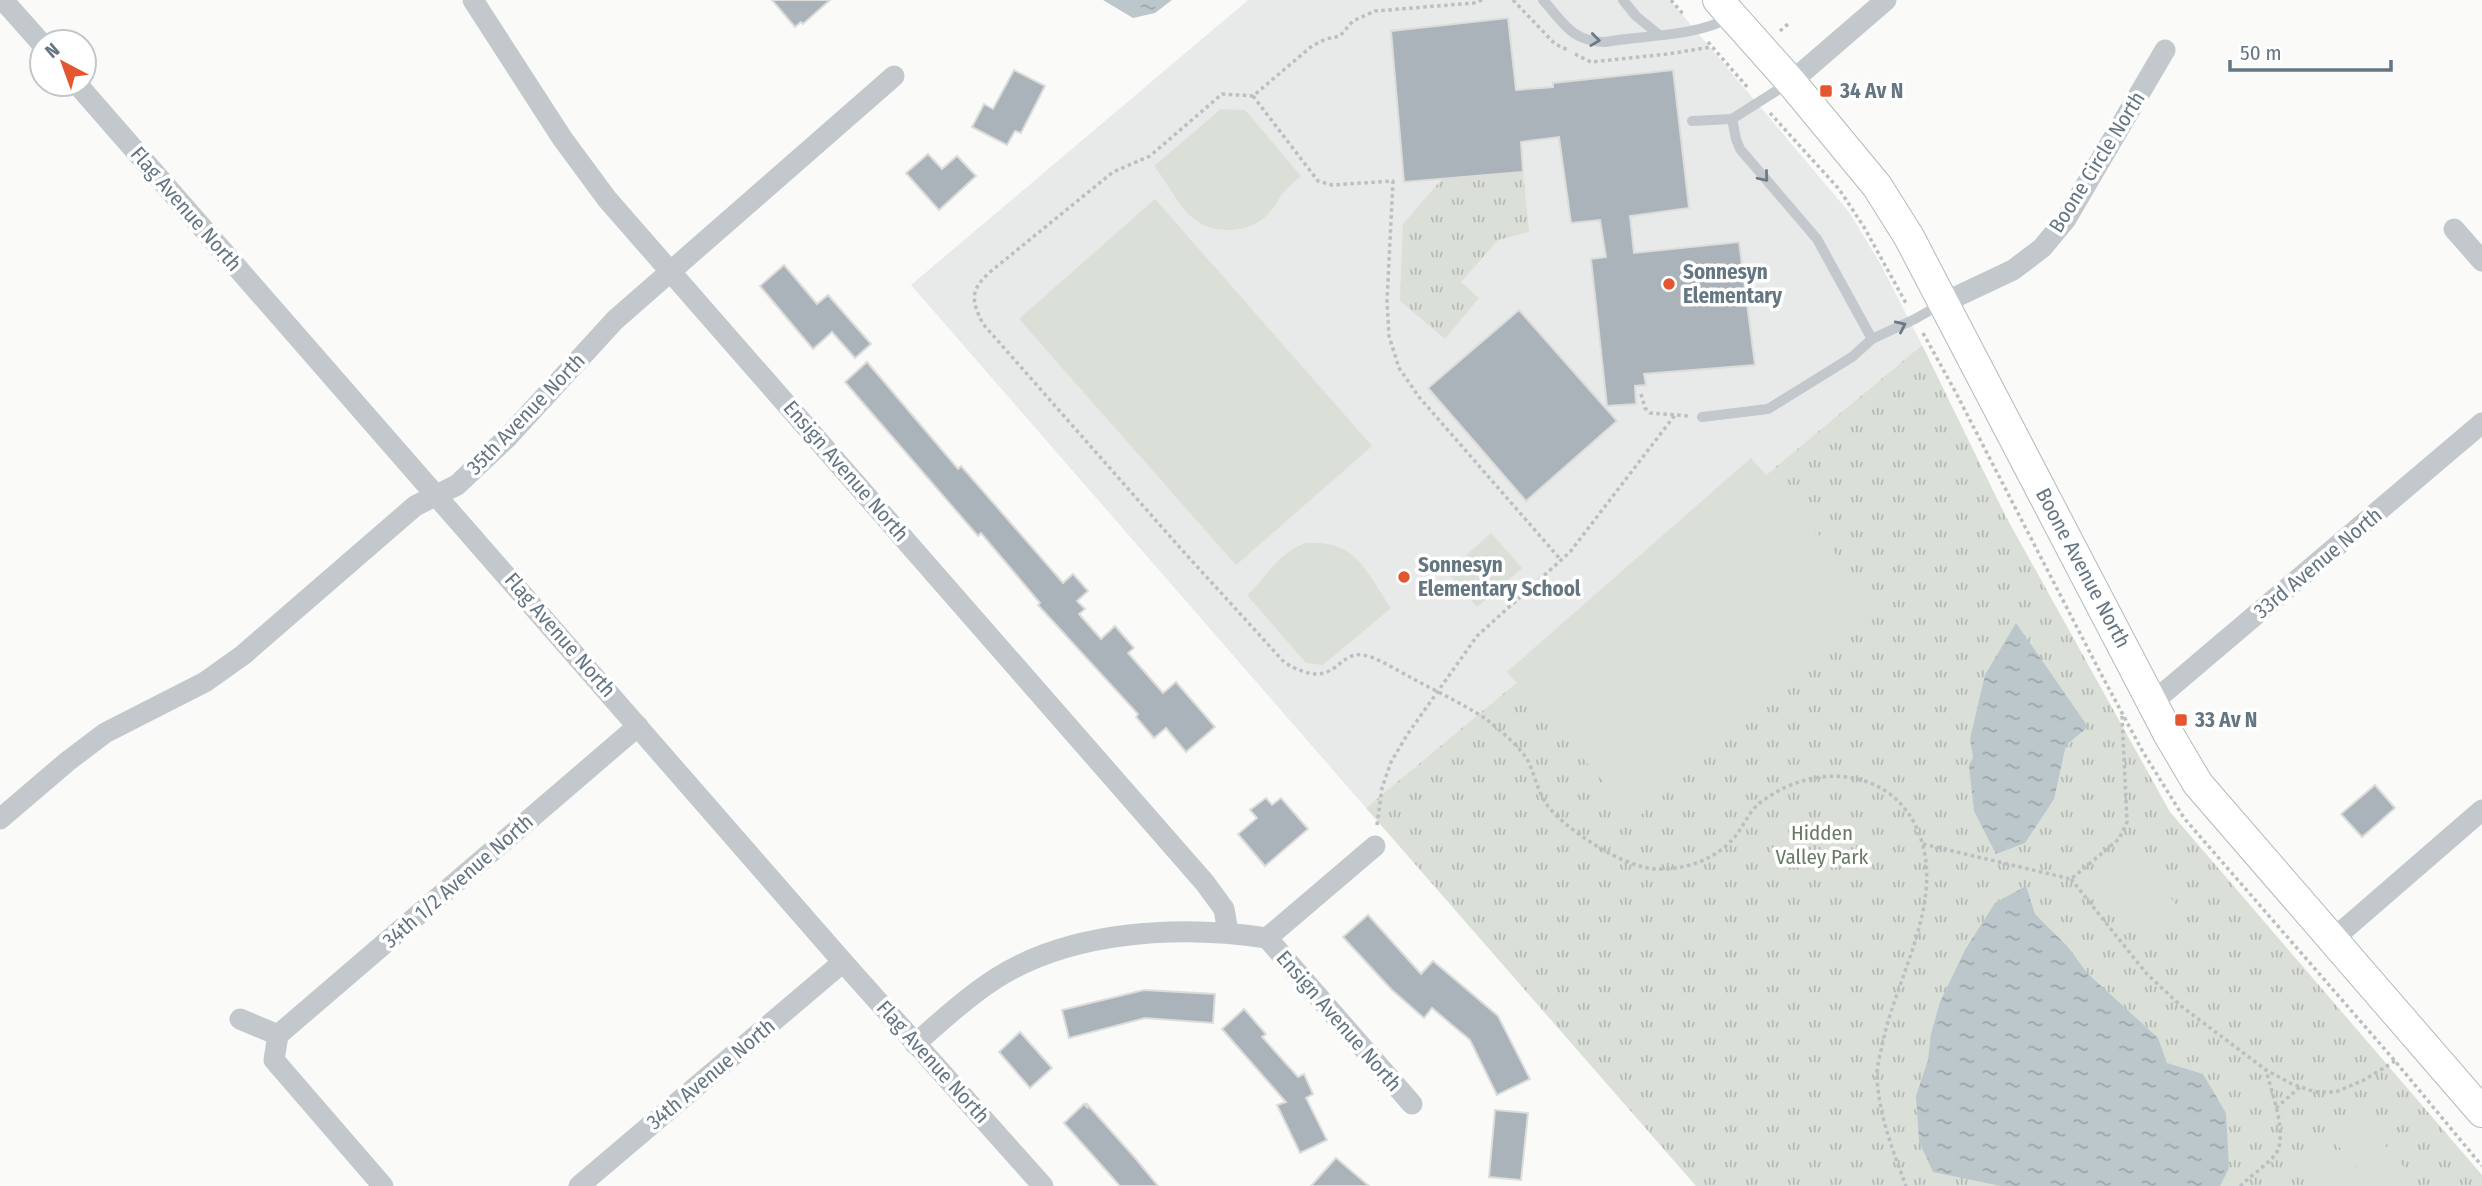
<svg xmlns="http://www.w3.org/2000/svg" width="2482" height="1186" viewBox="0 0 2482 1186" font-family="'Fira Sans Condensed',sans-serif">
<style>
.built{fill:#e8e9e9}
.grass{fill:url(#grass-tufts)}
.pitch{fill:#dadfd7}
.water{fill:url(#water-ripples)}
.building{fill:#aab3b9;stroke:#dcdcda;stroke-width:2}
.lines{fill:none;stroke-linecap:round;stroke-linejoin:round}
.secondary-casing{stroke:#b3babf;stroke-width:32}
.path{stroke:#bbbfc2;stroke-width:3.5;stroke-dasharray:3.5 3.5;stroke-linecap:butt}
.lane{stroke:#c3c8cc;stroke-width:10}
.street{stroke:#c3c8cc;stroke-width:21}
.secondary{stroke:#fff;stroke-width:30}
.oneway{stroke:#6a7a87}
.poi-dot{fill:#e4572e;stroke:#fff;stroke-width:2.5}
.labels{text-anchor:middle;stroke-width:7;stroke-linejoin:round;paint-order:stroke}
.poi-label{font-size:21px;font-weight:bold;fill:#657683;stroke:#fff;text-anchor:start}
.street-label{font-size:21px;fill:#657683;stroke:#fff}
.park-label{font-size:21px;fill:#687a64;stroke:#fff}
</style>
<defs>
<pattern id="grass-tufts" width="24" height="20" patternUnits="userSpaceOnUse" patternTransform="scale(1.75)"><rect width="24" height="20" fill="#dadfd7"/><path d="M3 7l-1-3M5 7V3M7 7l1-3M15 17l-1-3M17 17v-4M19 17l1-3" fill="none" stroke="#b4b9b4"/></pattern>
<pattern id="water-ripples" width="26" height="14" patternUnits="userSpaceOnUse" patternTransform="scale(1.75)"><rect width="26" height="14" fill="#bbc7cb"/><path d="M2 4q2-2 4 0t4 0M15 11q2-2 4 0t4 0" fill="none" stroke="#9ca6aa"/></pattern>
</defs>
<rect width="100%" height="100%" fill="#fafaf8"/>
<polygon class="built" points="1248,0 1670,0 1849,212 1880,263 1922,345 1366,808 911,285"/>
<g class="grass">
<polygon points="1523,172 1529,232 1498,240 1461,282 1479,298 1445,339 1400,301 1403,224 1442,179"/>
<polygon points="1922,345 2005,515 2170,812 2482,1175 2482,1186 1696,1186 1366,808"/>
</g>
<g class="pitch">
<path d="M 1221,109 L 1245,110 L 1301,176 C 1296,181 1289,185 1285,191 C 1277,199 1274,210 1265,217 C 1256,225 1242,230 1229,230 C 1186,231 1177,194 1154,166 Z"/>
<polygon points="1155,199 1372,446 1236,565 1019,319"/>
<polygon points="1751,458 1881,605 1636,819 1507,672"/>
<polygon points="1491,533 1522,568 1477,607 1447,572"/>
<path d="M 1305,543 C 1358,540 1364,570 1391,608 L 1323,665 L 1306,663 L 1247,595 C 1271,574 1273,557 1305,543 Z"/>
<polygon points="2132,852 2185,915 2148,945 2095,882"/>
<polygon points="2361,1118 2412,1176 2401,1186 2373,1186 2334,1141"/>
<polygon points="2326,1149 2358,1186 2310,1186 2298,1172"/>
</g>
<g class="water">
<polygon points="1103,0 1172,0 1155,13 1133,18"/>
<polygon points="2016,623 2088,727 2066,745 2054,799 2025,843 1996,854 1974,811 1969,766 1973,757 1970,739 1985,675"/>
<polygon points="2026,886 2035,914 2068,947 2087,973 2158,1038 2167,1063 2203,1074 2226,1113 2229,1168 2220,1186 2001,1186 1933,1172 1919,1141 1916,1096 1928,1060 1931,1034 1940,1002 1965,950 1995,903"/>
</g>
<g class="building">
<polygon points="772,0 830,0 803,24 801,22 795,27"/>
<polygon points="1508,18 1516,90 1553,87 1553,83 1673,70 1689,208 1630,216 1634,253 1739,242 1755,365 1644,374 1646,385 1635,386 1636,404 1607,406 1591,259 1606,257 1600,220 1571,223 1559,137 1521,142 1523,172 1404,182 1391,31"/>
<polygon points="1014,70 1045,86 1021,133 1015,131 1007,145 972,127 984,104 993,109"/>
<polygon points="928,154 942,169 957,156 976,176 939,210 906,173"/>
<polygon points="784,265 817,304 828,295 871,344 855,358 832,332 813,349 760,286"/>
<polygon points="1519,310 1617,421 1526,501 1428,388"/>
<polygon points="867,362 958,469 961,466 1063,583 1073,574 1088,591 1077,601 1085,609 1079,614 1101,639 1115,626 1134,648 1128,653 1163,693 1176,682 1215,727 1186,752 1166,728 1154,738 1136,717 1138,714 1038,605 1040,603 981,533 978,536 845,382"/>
<polygon points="2375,785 2395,808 2362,837 2341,814"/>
<polygon points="1266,798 1272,805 1281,798 1308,829 1265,866 1238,834 1257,818 1250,810"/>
<polygon points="1368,915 1421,974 1433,961 1498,1016 1530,1079 1497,1095 1470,1040 1432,1008 1424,1018 1391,989 1343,937"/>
<polygon points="1144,990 1215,994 1213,1023 1145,1018 1069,1038 1062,1010"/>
<polygon points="1244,1009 1266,1034 1262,1037 1298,1077 1304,1074 1313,1094 1306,1098 1327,1140 1300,1153 1277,1105 1286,1102 1222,1029"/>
<polygon points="1020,1032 1052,1068 1030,1088 999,1052"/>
<polygon points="1086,1103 1135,1158 1158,1186 1120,1186 1064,1123 1084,1104 1087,1107"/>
<polygon points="1495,1110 1528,1113 1521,1180 1489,1177"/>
<polygon points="1336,1158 1369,1186 1311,1186"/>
</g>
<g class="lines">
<defs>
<polyline id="secondary" points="1718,0 1791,82 1877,186 1909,237 2169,735 2198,784 2482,1112"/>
</defs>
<use href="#secondary" class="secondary-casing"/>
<g class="path">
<path d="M 1482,0 L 1474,3 L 1375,11 L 1353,21 L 1340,36 L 1326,39 L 1312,46 L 1253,96 L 1222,94 L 1150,156 L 1113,172 L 990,272 C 970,290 971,300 983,324 L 1182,550 L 1285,663 C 1337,693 1335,651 1363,655 C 1379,658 1396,670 1410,677 C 1435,691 1462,703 1486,719 C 1500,730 1517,744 1527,759 C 1534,772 1537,789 1545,802 C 1562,828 1624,868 1656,869 C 1687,870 1718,859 1737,834 C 1745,823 1750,810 1761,802 C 1819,758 1903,769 1923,846 C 1940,911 1894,983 1882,1046 C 1880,1055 1877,1066 1877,1075 C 1878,1113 1893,1151 1906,1186"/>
<polyline points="1513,0 1555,44 1568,50"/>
<polyline points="1671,0 1684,15"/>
<polyline points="1780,31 1788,24"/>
<polyline points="1708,42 1749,89"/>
<polyline points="1575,54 1591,62 1668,54 1711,47"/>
<polyline points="1253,96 1318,181 1332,185 1393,181 1387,301 1389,336 1399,368 1419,397 1561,560"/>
<polyline points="1770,113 1839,189 1864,227 1907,305"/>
<polyline points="1923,333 1955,391 2100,672 2143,752 2184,818 2395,1061 2482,1166"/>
<polyline points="1641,394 1645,408 1650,413 1689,416"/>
<polyline points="1377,825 1382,788 1391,762 1407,735 1477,636 1570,552 1675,415"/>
<polyline points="1923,844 2071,879 2119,839 2127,822 2122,715"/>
<polyline points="2071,879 2146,973 2181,1006 2266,1070 2292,1084 2315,1092 2336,1092 2364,1080 2395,1061"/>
<polyline points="2276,1108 2300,1087"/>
<path d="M 2240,1186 C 2251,1176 2264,1167 2274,1156 C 2290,1139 2271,1091 2266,1070"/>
</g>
<g class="lane">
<path d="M 1543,0 C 1564,23 1571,41 1605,42 C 1643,35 1697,37 1730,17"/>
<polyline points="1623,0 1636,16 1658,34"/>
<polyline points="1732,119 1736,139 1740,149 1817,239 1872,339 1915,319 1943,303"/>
<polyline points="1692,121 1732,119 1787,84"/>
<polyline points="1702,417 1768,409 1852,357 1872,339"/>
</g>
<g class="street">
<polyline points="3,0 42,44"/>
<polyline points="473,0 562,138 607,199 1205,883 1224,909 1228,932"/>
<polyline points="1791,82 1886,0"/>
<polyline points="77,84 843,962 1043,1186"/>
<polyline points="2454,229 2482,261"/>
<polyline points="1943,303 2013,270 2042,248 2066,219 2165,50"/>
<polyline points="2153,702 2482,423"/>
<polyline points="0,819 68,761 105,733 205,682 243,655 415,506 457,485 508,437 615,320 894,76"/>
<polyline points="1267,938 1412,1104"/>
<polyline points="2332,940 2482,810"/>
<polyline points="240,1019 278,1035"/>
<polyline points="278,1035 638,726"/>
<polyline points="278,1035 274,1060 383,1186"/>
<path d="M 915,1044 C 941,1021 966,998 995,979 C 1071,930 1180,925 1267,938 L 1375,846"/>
<polyline points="579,1186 843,962"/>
</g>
<use href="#secondary" class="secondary"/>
</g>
<defs><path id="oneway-chevron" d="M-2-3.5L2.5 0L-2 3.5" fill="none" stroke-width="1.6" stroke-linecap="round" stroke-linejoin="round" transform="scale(1.75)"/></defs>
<g class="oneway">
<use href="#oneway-chevron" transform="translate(1595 40) rotate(7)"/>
<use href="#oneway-chevron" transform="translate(1764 177) rotate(50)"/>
<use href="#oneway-chevron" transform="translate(1901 326) rotate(-25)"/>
</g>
<g class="poi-dot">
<rect x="1819" y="84" width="14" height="14" rx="3.5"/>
<circle cx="1669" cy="284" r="7"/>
<circle cx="1404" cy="577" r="7"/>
<rect x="2174" y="713" width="14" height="14" rx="3.5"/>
</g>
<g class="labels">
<g class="poi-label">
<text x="1840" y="98">34 Av N</text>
<text x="1683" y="279">Sonnesyn<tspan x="1683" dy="24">Elementary</tspan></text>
<text x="1418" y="572">Sonnesyn<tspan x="1418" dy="24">Elementary School</tspan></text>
<text x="2195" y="727">33 Av N</text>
</g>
<g class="street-label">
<text transform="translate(2097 162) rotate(-58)" y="7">Boone Circle North</text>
<text transform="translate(186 209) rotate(49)" y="7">Flag Avenue North</text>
<text transform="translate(526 414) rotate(-46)" y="7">35th Avenue North</text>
<text transform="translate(846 471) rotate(49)" y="7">Ensign Avenue North</text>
<text transform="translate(2318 563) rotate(-40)" y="7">33rd Avenue North</text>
<text transform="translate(2083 568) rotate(62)" y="7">Boone Avenue North</text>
<text transform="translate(560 635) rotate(49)" y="7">Flag Avenue North</text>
<text transform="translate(458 881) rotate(-41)" y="7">34th 1/2 Avenue North</text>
<text transform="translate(1339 1021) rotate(49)" y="7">Ensign Avenue North</text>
<text transform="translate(933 1062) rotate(48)" y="7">Flag Avenue North</text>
<text transform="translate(711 1074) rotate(-40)" y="7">34th Avenue North</text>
</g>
<g class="park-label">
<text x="1822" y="840">Hidden<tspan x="1822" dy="24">Valley Park</tspan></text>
</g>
</g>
<g transform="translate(63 63) rotate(319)"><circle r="33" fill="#ffffff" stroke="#c1c8cd" stroke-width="2"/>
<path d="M0-5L12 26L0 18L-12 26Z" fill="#e4572e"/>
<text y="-10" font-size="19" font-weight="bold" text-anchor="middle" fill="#657683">N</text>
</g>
<path d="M2230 60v10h161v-10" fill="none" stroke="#657683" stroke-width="3.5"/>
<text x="2240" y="60" font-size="21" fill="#657683" stroke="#ffffff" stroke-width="5" paint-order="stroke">50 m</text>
</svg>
